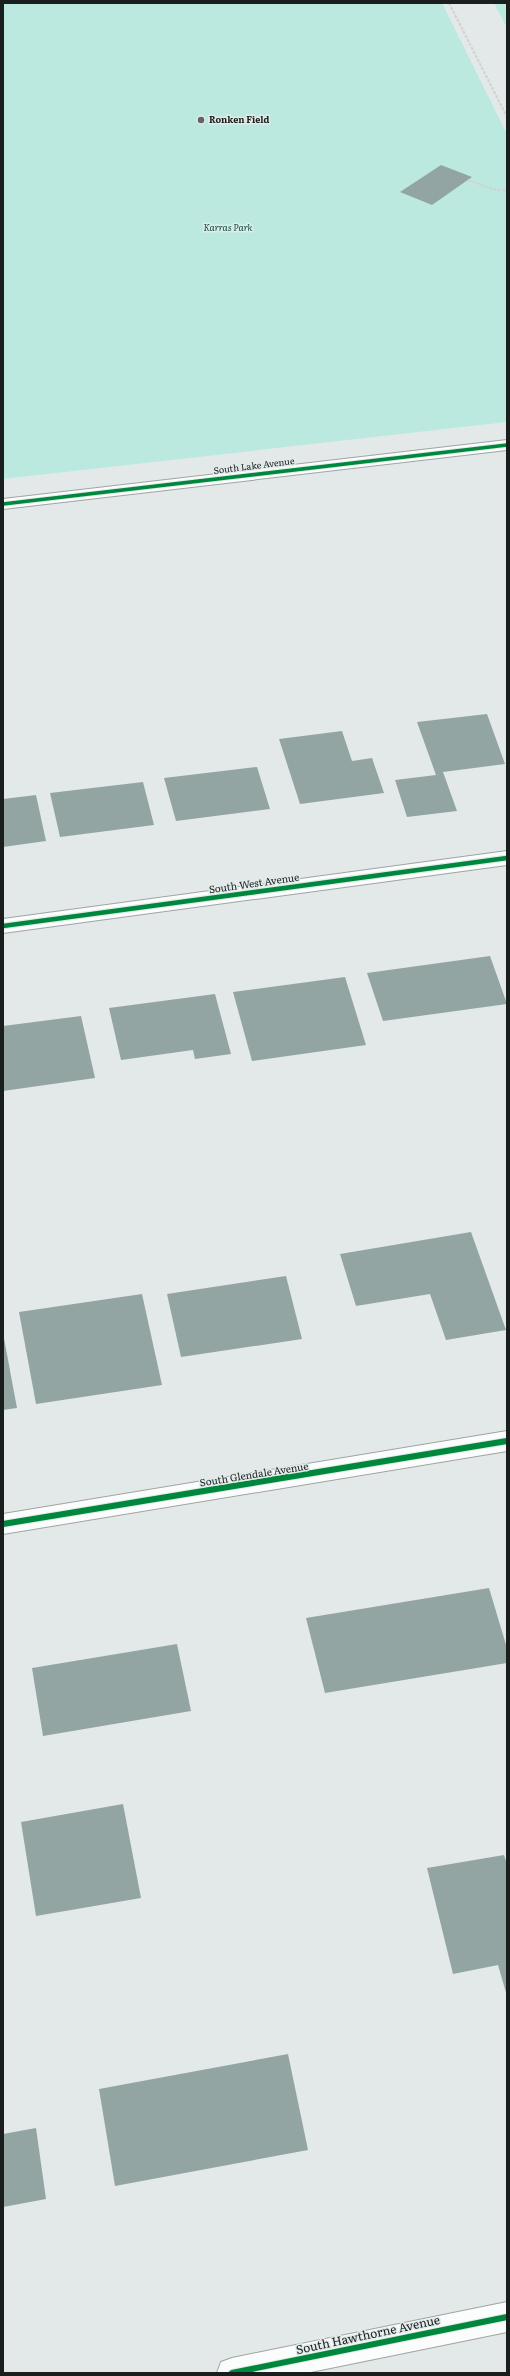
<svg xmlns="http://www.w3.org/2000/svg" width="510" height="2376" viewBox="0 0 510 2376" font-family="Literata,serif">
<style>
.green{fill:#bce9df}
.building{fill:#93a5a2}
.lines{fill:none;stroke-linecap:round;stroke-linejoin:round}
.street-casing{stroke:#a0a4a3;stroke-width:2}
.secondary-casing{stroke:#a0a4a3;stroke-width:2}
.path{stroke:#d0d2d2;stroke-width:2;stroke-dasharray:3 1.5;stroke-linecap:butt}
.street{fill:#fbfcfc;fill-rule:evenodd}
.secondary{fill:#fbfcfc;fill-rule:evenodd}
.cycleway-far2-casing{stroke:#e1ebe9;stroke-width:5.5}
.cycleway-far1-casing{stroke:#e1ebe9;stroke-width:7}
.cycleway-casing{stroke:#e1ebe9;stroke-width:8}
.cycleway-far2{stroke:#00873e;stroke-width:3.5}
.cycleway-far1{stroke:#00873e;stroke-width:4.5}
.cycleway{stroke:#00873e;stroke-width:6}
.poi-dot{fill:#606564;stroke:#e1ebe9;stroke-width:1.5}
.labels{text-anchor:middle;stroke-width:3;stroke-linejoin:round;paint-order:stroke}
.far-poi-label{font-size:9px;font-weight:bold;fill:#1a1e1d;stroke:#e1ebe9;text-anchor:start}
.far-park-label{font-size:9px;font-style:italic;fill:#054c41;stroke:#e1ebe9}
.far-street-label{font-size:9px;fill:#1a1e1d;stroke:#e1ebe9}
.street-label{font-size:10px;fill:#1a1e1d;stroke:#e1ebe9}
.near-street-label{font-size:12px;fill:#1a1e1d;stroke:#e1ebe9}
</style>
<rect width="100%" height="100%" fill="#e3e9e8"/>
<g class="green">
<polygon points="3,3 442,3 507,134 507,422 3,479"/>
<polygon points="494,3 507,3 507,28"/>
</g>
<g class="building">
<polygon points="441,165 472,177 432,205 400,192"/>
<polygon points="487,714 505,764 443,772 457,811 407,817 395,780 436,775 417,722"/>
<polygon points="342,731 352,761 372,758 384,793 300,804 279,739"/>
<polygon points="257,767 270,809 176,821 164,778"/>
<polygon points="143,782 154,825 60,837 50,793"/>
<polygon points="36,795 46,841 3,847 3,799"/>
<polygon points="490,956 507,1004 383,1021 367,973"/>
<polygon points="345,977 366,1045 252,1061 233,992"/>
<polygon points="215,994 231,1054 195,1059 193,1050 121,1060 109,1008"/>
<polygon points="81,1016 95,1078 3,1091 3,1026"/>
<polygon points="471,1232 506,1330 446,1340 430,1294 356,1306 340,1254"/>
<polygon points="286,1276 302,1339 181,1357 167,1294"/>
<polygon points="142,1294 162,1385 36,1404 19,1312"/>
<polygon points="3,1333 17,1408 3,1410"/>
<polygon points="489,1588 507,1648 507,1663 325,1693 306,1618"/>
<polygon points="177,1644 191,1711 43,1736 32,1668"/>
<polygon points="123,1804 141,1898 36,1916 21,1822"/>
<polygon points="504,1855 507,1864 507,1996 498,1965 453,1974 427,1868"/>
<polygon points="288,2054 308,2150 115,2186 99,2089"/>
<polygon points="36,2128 46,2199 3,2207 3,2134"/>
</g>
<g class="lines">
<defs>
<g id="street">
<polygon points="507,851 507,865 3,933 3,919"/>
<polygon points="507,1431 507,1451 3,1534 3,1514"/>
<polygon points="507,2302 507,2332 306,2373 217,2373 221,2362 232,2358"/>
</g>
<polygon id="secondary" points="507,440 507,450 3,509 3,499"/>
</defs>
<use href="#street" class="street-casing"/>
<use href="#secondary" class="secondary-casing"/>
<g class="path">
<polyline points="449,3 507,117"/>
<polyline points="506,3 507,5"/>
<polyline points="468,180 492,189 507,191"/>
</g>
<use href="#street" class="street"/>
<use href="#secondary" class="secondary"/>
<defs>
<polyline id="cycleway-far2" points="3,504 507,445"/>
<polyline id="cycleway-far1" points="3,926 507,858"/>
<g id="cycleway">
<polyline points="3,1524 507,1441"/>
<polyline points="232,2373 507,2317"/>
</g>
</defs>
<use href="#cycleway-far2" class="cycleway-far2-casing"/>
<use href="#cycleway-far1" class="cycleway-far1-casing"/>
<use href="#cycleway" class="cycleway-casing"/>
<use href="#cycleway-far2" class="cycleway-far2"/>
<use href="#cycleway-far1" class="cycleway-far1"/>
<use href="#cycleway" class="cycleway"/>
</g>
<circle class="poi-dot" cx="201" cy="120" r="4"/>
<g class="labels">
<g class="far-poi-label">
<text x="209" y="123">Ronken Field</text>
</g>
<g class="far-park-label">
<text x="228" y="231">Karras Park</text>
</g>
<g class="far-street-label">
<text transform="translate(254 466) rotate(-7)" y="3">South Lake Avenue</text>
</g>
<g class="street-label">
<text transform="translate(254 883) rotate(-8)" y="4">South West Avenue</text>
<text transform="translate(254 1474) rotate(-9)" y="4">South Glendale Avenue</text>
</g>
<g class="near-street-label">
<text transform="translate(368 2335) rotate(-12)" y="4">South Hawthorne Avenue</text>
</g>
</g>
<rect width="510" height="2376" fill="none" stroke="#1a1e1d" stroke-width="8"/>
</svg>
